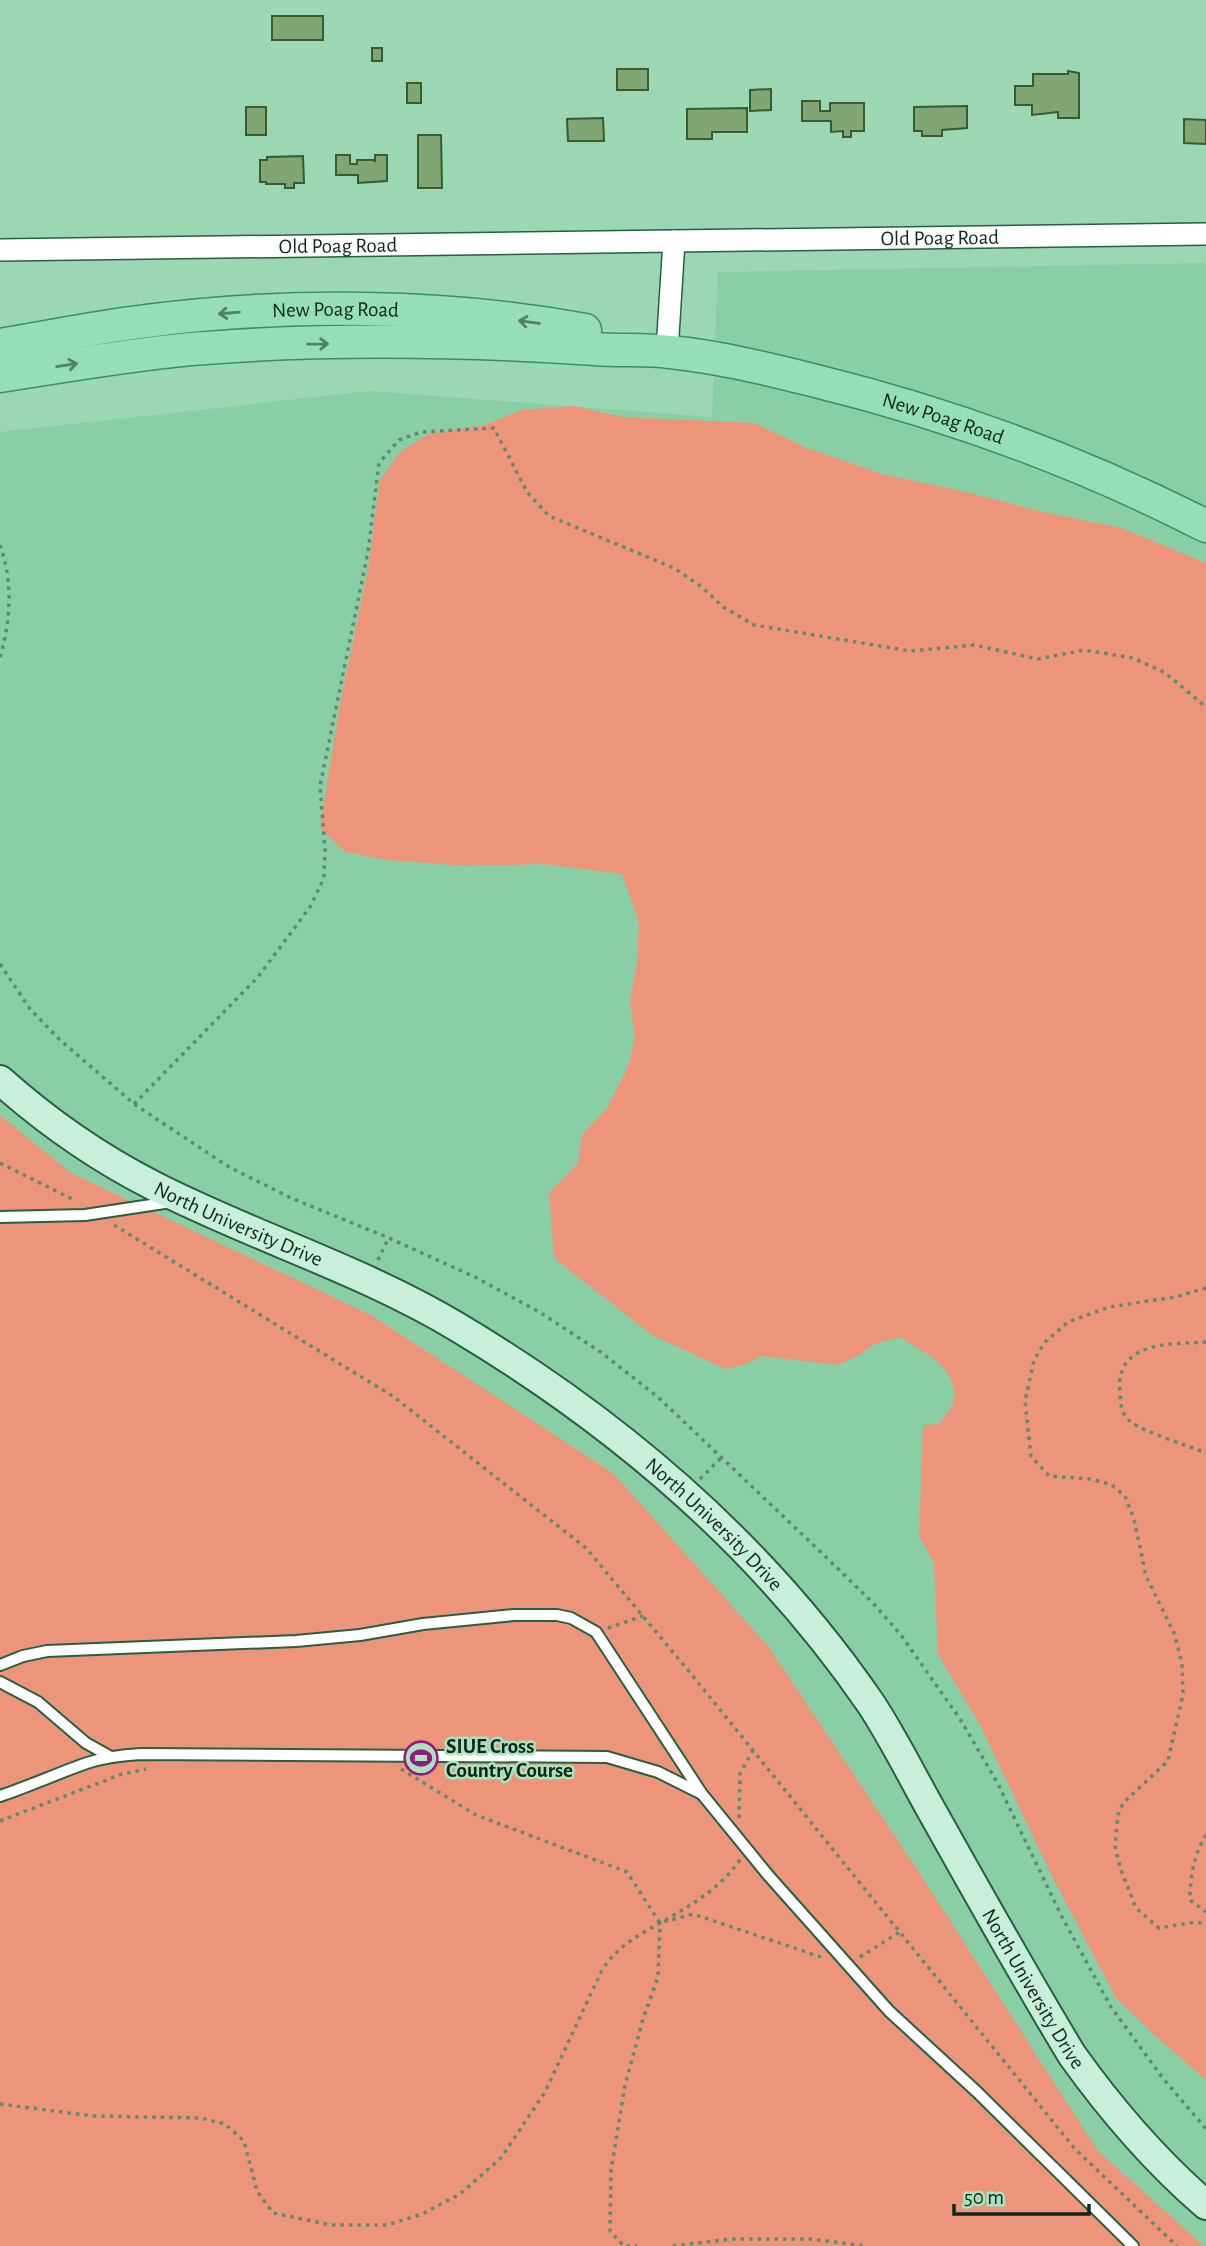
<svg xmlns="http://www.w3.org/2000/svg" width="1206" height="2246" viewBox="0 0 1206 2246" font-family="'Alegreya Sans',sans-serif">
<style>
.built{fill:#8acea5}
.green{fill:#ed957b}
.building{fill:#81a573;stroke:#3a5b2d;stroke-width:2}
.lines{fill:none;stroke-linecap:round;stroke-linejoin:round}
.service-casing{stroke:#256041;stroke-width:14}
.minor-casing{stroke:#256041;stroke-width:24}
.secondary-casing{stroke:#256041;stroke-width:32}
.primary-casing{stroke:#389062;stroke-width:35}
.path{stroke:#5e8b70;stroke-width:3.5;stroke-dasharray:3.5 5;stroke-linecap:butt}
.service{stroke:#fff;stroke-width:10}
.minor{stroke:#fff;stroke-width:21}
.secondary{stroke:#caeedc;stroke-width:28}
.primary{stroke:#95deb8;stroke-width:32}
.oneway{stroke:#528269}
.labels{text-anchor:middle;stroke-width:5;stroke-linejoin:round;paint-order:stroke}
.street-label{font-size:21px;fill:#0f271a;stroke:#a7e4bf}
.poi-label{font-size:21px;font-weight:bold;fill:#0f271a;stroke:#a7e4bf;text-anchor:start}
</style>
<rect width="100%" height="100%" fill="#9ad7b2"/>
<polygon class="built" points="1206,263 1206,2246 0,2246 0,432 370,391 712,417 718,272"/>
<g class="green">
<path d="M 573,406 L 624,417 L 754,423 L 807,448 L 886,475 L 966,492 L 1039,511 L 1122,528 L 1206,563 L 1206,2080 L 1153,2034 L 1116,1998 L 1051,1874 L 980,1725 L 938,1654 L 934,1562 L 919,1537 L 923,1425 L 939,1424 C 943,1417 952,1409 954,1401 C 959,1368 923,1352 900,1337 L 874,1344 L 858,1356 L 837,1365 L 761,1356 L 746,1364 L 725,1369 L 652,1335 L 554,1258 L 549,1193 L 578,1163 L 582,1135 L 607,1108 L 628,1067 L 635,1037 L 630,1002 L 637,963 L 639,922 L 622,874 L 543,864 L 467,866 L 388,860 L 345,852 L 320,828 L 340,704 L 368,569 L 380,480 L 400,452 L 429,434 L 485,425 L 521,410 Z"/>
<polygon points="0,1115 71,1173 371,1315 613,1473 769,1647 917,1869 1098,2151 1204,2246 0,2246"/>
</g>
<g class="building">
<rect x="272" y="16" width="51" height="24"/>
<rect x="372" y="48" width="10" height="13"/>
<rect x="617" y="69" width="31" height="21"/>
<polygon points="1068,71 1079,73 1079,118 1058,118 1058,112 1032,115 1032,105 1015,105 1015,86 1033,86 1033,74 1068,74"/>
<rect x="407" y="83" width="14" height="20"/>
<polygon points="771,89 771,110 750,111 750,90"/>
<polygon points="802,101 820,101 820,111 830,111 830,103 864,103 864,131 851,131 851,137 843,137 843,131 831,132 831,121 802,121"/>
<polygon points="967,106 967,128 942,130 942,136 922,136 922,131 914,131 914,107"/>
<rect x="246" y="107" width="20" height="28"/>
<polygon points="747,108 747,132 712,132 712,139 687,139 687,109"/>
<polygon points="603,118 604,141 568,141 567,119"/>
<polygon points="1184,119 1206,120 1206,144 1184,143"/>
<polygon points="418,135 441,135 442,188 418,188"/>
<polygon points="336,155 350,155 350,164 357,164 357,160 374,160 375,162 375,155 387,155 387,181 358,183 358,175 336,175"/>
<polygon points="303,156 304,183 294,183 294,188 285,188 285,184 266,184 266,182 260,182 260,160 267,160 267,157"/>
</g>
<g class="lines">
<defs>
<g id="service">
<polyline points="0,1217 85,1215 171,1202"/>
<polyline points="0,1665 23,1656 47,1651 296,1641 360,1635 423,1624 514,1615 557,1615 571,1618 596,1632 702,1794 768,1875 889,2011 976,2091 1133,2246"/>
<polyline points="0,1682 38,1702 86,1743 111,1757"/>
<path d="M 0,1796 C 30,1786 58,1773 87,1763 C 105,1757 123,1755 141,1754 L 607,1757 L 658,1772 L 700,1793"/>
</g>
<g id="minor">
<path id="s1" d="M 0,250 L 1206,234"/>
<polyline points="667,351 674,241"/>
</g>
<g id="secondary">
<path id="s2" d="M 0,1080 C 46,1121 99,1158 154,1186 C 254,1237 363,1270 459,1328 C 621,1425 764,1548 871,1704 C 894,1739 913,1778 934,1815 C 979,1895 1024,1976 1072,2055 C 1112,2111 1154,2160 1206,2205"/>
</g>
<g id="primary">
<path id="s3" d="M 0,345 C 49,337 97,327 147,321 C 286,303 446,304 585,330"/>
<path id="s4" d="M 0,376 C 63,366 127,355 191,349 C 325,338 461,340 595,349 C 620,351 645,349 670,352 C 719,357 768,369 816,381 C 950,414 1083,463 1206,526"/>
</g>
</defs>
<use href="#service" class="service-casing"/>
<use href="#minor" class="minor-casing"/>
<use href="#secondary" class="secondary-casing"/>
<use href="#primary" class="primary-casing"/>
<g class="path">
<path d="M 0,545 C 13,581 11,621 0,657"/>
<polyline points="0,964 30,1009 59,1039 134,1104 229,1167 291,1198 389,1238 477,1278 541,1313 602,1353 659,1398 828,1559 872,1602 901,1635 960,1719 997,1782 1061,1915 1111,2007 1162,2077 1206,2129"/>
<polyline points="134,1104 258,977 310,907 324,878 325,849 320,786 368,552 379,463 399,440 421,432 494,428 527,492 549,516 674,568 702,587 723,607 754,625 910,651 974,645 1038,659 1084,650 1133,658 1164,672 1206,707"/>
<polyline points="0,1163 74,1200"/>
<polyline points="114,1225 394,1397 586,1548 692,1675 1075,2149 1177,2246"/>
<polyline points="378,1260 388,1239"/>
<polyline points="1206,1288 1175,1297 1109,1307 1068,1322 1045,1342 1034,1360 1025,1401 1031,1456 1049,1476 1090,1479 1112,1485 1125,1496 1134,1519 1146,1576 1174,1633 1182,1663 1183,1694 1168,1761 1123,1803 1118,1815 1115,1846 1121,1870 1136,1908 1159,1928 1196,1922 1206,1924"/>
<path d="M 1206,1342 C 1169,1344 1114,1341 1120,1394 C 1121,1406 1121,1414 1131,1422 C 1144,1432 1189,1446 1206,1453"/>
<polyline points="700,1479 722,1457"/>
<polyline points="608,1628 643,1616"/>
<polyline points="401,1769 476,1815 627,1872 660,1923 693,1914 821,1957"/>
<polyline points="739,1818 740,1774 753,1750"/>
<polyline points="0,1821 122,1774 146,1769"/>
<path d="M 1206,1835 C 1194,1853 1190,1879 1190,1900 L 1206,1912"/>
<path d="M 665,1920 C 694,1904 721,1887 740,1860"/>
<polyline points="860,1957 900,1932"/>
<path d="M 0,2104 L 93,2116 L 201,2118 L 225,2124 L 244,2141 L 257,2191 L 273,2213 L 331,2225 L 387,2225 L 422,2214 L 460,2194 L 501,2158 L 545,2092 L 602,1970 C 617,1947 637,1936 660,1923 L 658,1977 L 643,2019 L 625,2085 L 611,2171 L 610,2231 L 624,2246 L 637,2246"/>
<polyline points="673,2246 731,2239 811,2239 866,2246"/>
</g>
<use href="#service" class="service"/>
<use href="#minor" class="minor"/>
<use href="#secondary" class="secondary"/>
<use href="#primary" class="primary"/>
</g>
<defs><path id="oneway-shaft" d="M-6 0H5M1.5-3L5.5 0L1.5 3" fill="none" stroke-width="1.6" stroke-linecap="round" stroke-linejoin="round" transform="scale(1.75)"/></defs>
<g class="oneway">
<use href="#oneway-shaft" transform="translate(229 313) rotate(175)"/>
<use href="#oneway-shaft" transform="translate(529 322) rotate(-173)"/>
<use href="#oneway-shaft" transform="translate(318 344) rotate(-1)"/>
<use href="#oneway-shaft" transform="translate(67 365) rotate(-9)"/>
</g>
<defs>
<symbol id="stadium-ring" viewBox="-11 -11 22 22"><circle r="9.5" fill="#a7e4bf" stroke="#911c7b" stroke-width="1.5"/><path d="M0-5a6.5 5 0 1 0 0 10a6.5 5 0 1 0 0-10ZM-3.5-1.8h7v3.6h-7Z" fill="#911c7b"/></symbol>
</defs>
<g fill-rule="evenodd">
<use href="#stadium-ring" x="402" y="1739" width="38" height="38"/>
</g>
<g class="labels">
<g class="street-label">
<text dy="7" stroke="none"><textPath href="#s1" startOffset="940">Old Poag Road</textPath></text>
<text dy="7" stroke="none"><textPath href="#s1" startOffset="338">Old Poag Road</textPath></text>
<text dy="7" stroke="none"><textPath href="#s3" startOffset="338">New Poag Road</textPath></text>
<text dy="7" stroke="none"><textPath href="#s4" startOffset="954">New Poag Road</textPath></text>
<text dy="7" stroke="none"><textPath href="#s2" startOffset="280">North University Drive</textPath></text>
<text dy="7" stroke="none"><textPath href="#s2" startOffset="847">North University Drive</textPath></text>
<text dy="7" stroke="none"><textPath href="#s2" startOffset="1414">North University Drive</textPath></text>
</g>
<g class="poi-label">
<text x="446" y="1753">SIUE Cross<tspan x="446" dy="24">Country Course</tspan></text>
</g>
</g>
<path d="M954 2204v10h135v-10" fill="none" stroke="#0f271a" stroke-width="3.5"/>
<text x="964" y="2204" font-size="21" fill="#0f271a" stroke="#a7e4bf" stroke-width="5" paint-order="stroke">50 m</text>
</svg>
